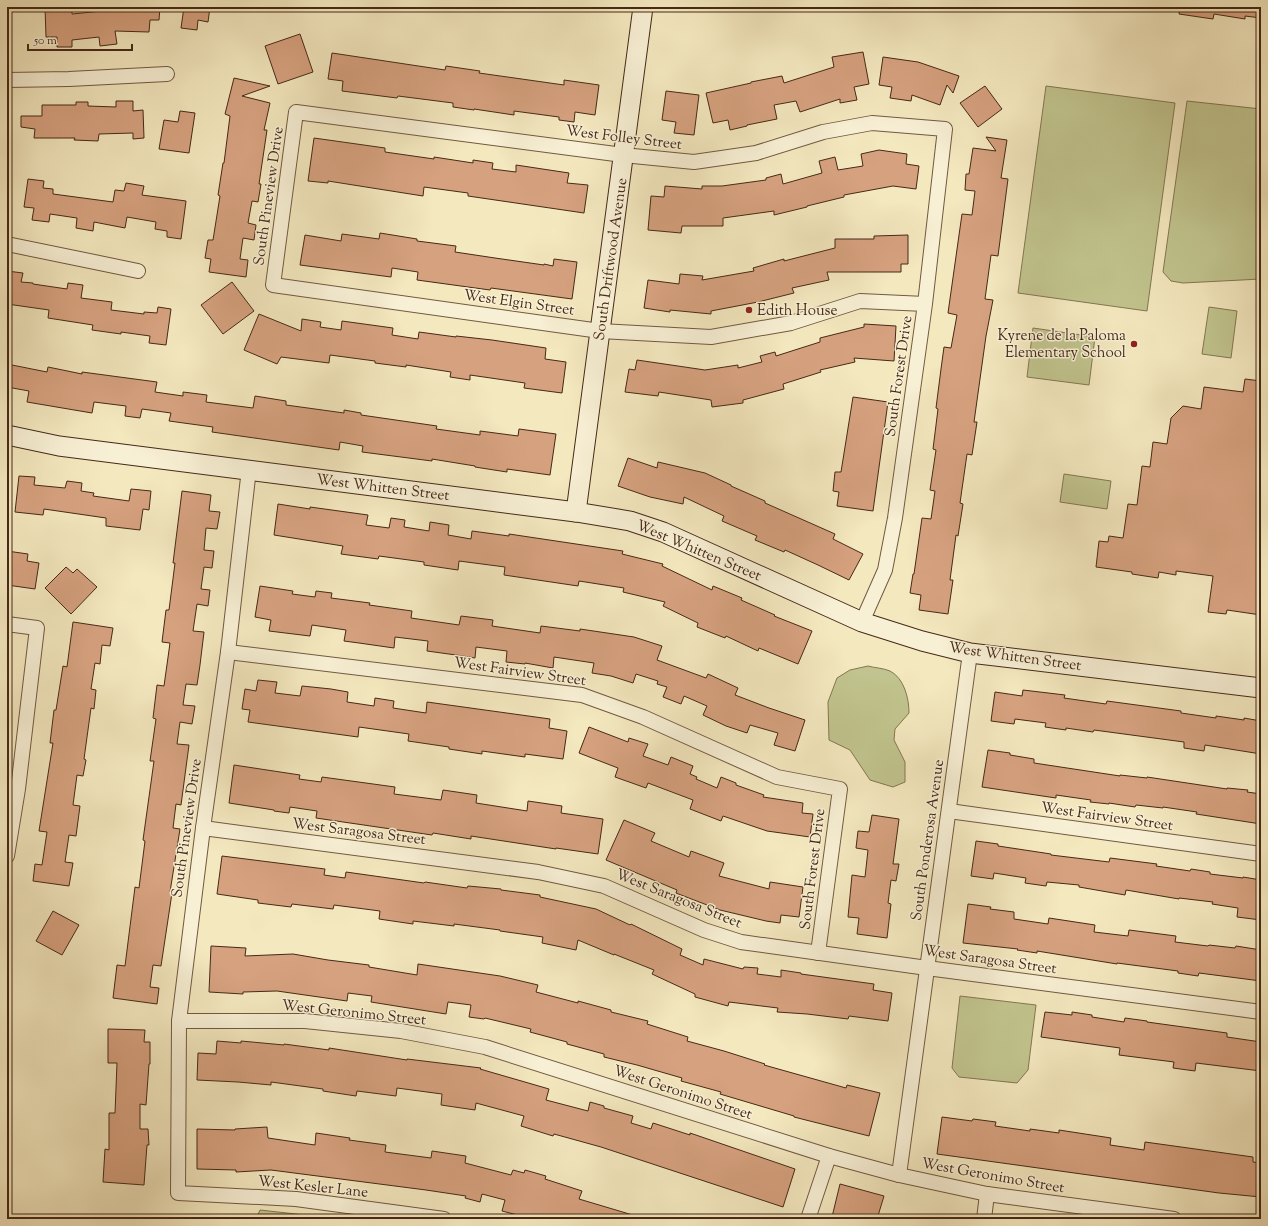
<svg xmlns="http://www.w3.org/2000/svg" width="1268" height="1226" viewBox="0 0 1268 1226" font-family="'Sorts Mill Goudy',serif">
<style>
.green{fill:#c1c48e;stroke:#847652}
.building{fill:#d6a17f;stroke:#462917}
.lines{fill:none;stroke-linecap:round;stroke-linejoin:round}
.street-casing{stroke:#725941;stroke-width:16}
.secondary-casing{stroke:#462917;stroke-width:21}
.street{stroke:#f8f0d5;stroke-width:14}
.secondary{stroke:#f8f0d5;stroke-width:19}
.poi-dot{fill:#8f2418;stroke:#f8f0d5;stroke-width:1.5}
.labels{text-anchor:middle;stroke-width:3;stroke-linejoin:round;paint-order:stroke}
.street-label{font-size:15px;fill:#462917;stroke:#f8f0d5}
.poi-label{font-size:15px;fill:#462917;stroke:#f8f0d5;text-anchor:start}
</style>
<rect width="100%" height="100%" fill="#f4e8bf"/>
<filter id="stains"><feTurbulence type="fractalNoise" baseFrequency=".005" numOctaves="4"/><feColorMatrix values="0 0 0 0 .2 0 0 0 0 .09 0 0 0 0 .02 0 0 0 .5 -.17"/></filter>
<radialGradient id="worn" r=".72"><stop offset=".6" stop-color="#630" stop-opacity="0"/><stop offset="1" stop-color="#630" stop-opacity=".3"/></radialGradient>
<g class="green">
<polygon points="1046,86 1175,103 1147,311 1018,293"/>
<polygon points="1187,101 1261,109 1261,279 1183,283 1171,281 1163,272"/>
<polygon points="1209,307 1237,311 1231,358 1202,354"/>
<polygon points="1033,328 1095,337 1089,385 1027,377"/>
<polygon points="1064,474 1111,481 1107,509 1060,502"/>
<path d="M 868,666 C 875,668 883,668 890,671 C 904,678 909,698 909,713 L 895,729 L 894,740 L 905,762 L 905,782 L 893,787 L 870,780 L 850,750 L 829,740 L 828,702 L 837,678 L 850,670 Z"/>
<polygon points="960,996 1036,1005 1028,1070 1017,1083 959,1077 952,1068"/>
<polygon points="260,1210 323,1217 324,1219 256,1219"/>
</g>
<g class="building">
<polygon points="45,7 72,7 72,14 132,8 132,7 160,7 159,20 150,20 149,32 115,31 117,44 100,46 99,37 72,40 72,47 57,47 57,37 46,37"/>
<polygon points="184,7 210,7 208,22 198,20 197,30 181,28"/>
<polygon points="1180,7 1261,7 1261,18 1245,16 1245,19 1214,14 1213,19 1179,14"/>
<polygon points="300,34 313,72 278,84 265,46"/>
<polygon points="863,52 869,84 854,87 857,100 840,103 840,99 800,112 796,101 774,105 777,119 747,125 747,126 730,130 728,120 713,123 706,93 751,83 751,82 782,76 784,83 834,67 832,57"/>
<polygon points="332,53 445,70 446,66 480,71 479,73 564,85 564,80 599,85 595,115 575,112 574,122 559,120 559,117 514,111 514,115 474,109 474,110 453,107 453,103 398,96 397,98 342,91 343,81 328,79"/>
<polygon points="883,57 918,62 959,76 953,93 947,85 940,105 912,95 911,101 890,98 892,87 879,85"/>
<polygon points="234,78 270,86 242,96 270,103 264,130 267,130 259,184 261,184 258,202 252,201 248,223 256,225 254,240 243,238 240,259 248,260 246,277 209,272 211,259 205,258 208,240 213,240 220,196 218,195 223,163 224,163 230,116 225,114"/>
<polygon points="985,86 1002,109 978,127 960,103"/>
<polygon points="666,91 699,95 694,135 674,133 676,122 662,120"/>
<polygon points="116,101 133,101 133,111 143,110 144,138 133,139 133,133 99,134 98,141 74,140 75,138 34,138 35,129 21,127 21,116 42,116 42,105 76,105 76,102 88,102 88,106 116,107"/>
<polygon points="180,111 195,113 189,153 159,149 164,120 178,122"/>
<polygon points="986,137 1007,140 1001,178 1008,179 998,256 991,255 985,299 993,300 986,336 974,422 977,422 972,455 967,454 960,503 963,504 958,536 956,535 950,580 953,580 948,614 919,610 921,595 910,593 913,574 914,574 922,518 931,519 935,491 930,490 936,450 933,449 938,409 936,408 941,369 944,347 951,348 957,315 948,313 962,214 972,215 975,191 965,190 966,174 969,174 973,148 996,151"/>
<polygon points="314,138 385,148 385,152 434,159 434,157 473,163 473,160 493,163 492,169 516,172 516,165 569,173 567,183 588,185 584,213 468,196 468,193 424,187 423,196 328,181 328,183 308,181"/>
<polygon points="879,150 907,154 906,164 919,166 916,189 893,186 844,195 844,197 807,206 807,207 774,215 774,211 723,218 723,226 682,226 681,233 648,230 651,196 664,197 665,186 702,189 702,186 722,186 766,180 766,178 781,174 783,184 822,173 819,161 835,157 838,170 863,166 861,154"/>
<polygon points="28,179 44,181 43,188 53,189 53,194 113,202 115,190 124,191 126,183 144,186 142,195 186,201 181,239 167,237 167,231 155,229 156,222 127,217 125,228 94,222 93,231 76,228 77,218 50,214 49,222 32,220 34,208 24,207"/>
<polygon points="380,233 417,239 417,241 456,246 455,252 495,258 544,265 544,264 553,266 554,259 577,262 572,299 491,288 490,290 417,280 418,272 392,268 391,277 300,265 305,235 341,241 342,234 379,239"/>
<polygon points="908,235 908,264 901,264 901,272 827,272 829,280 792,288 794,293 758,302 711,311 711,314 670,310 670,312 644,308 648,280 679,284 680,274 703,276 702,280 754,271 753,268 784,259 784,261 835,248 835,239 874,239 874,236"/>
<polygon points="7,271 23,273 21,282 33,283 33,284 67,289 68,283 83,285 81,298 112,302 111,310 144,314 144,312 157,313 158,307 171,309 166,345 149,343 150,336 121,332 121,334 92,330 93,325 48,318 49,310 7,304"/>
<polygon points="232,282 254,311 223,334 201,305"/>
<polygon points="259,314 301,331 302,319 321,322 320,327 341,330 342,321 393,328 392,335 418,339 419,332 456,337 456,336 492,340 546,348 545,359 566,362 562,393 524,388 525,383 470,375 470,380 450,377 451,372 406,365 406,367 375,363 375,361 330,355 329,363 281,357 277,364 244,350"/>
<polygon points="864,324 896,326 894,361 854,358 855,362 820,370 821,372 783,384 784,389 743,400 743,403 712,407 711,400 659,392 658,396 625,392 629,369 635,370 637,360 705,370 738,365 738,368 762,362 760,356 775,352 776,356 820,342 820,338 864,327"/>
<polygon points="7,364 47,372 48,367 82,374 82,372 157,382 155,392 183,396 183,392 207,395 206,402 253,408 255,396 286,401 286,405 344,413 344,410 361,413 361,415 437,426 436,429 480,435 480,431 518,436 519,429 556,434 550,475 507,469 507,472 475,467 475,466 432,459 432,461 362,452 363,446 340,442 339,450 212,432 213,427 169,421 171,413 142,409 140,418 125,416 126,406 94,402 92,413 27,402 29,391 7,387"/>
<polygon points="1245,379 1261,381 1261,615 1227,610 1226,614 1208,612 1213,576 1176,571 1176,575 1159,572 1158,578 1132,574 1132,572 1096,567 1099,541 1108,542 1109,536 1123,538 1128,504 1137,505 1142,466 1150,467 1153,442 1167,444 1171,418 1183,406 1201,409 1204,387 1243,392"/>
<polygon points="853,397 888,402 873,511 837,506 839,492 833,491 835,472 841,472"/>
<polygon points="628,458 657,468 658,462 705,473 731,485 731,486 765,501 765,503 835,534 833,539 863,554 849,580 818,565 785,550 784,552 755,540 757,536 722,521 724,516 684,497 683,504 650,497 618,486"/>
<polygon points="19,476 35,477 34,485 65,488 67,481 82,483 81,491 94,493 93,496 129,501 131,489 151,491 149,510 143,509 140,530 106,526 106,518 44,509 43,515 15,512"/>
<polygon points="182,491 211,495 209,511 220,512 217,529 206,528 204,550 214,551 212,568 204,567 201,589 210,590 208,606 197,604 193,631 204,632 200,665 197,685 186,684 183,705 195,706 192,724 180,722 177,744 189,745 181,805 176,804 173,828 180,829 170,892 172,893 161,966 153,965 150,987 159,988 157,1004 113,998 117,965 125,966 135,887 139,888 145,841 143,840 154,761 150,761 156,719 153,718 157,685 164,686 170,643 162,642 166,610 169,610 175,563 173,563"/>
<polygon points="278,504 310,509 310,507 368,515 366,525 389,528 391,518 405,520 404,527 429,531 430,522 449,525 448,535 471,539 472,531 509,536 509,534 623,551 622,554 663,564 662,566 712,590 713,586 742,598 741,600 775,615 774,616 812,631 798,664 759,648 758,651 726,636 725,638 697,627 698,623 663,606 665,602 623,592 624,588 579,581 578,586 504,575 505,567 459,561 458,570 424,565 424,562 379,556 378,559 341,554 343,546 274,535"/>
<polygon points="7,551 28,554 27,561 39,563 35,589 7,585"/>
<polygon points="66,567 73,573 77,569 97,587 71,614 45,588"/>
<polygon points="260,586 293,591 292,594 315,597 316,591 332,593 331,598 370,603 369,605 412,611 411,618 459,625 461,616 493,620 492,626 540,633 541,626 580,631 580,629 634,637 662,646 657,660 706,678 708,674 738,688 735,695 769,708 805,720 795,751 774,745 778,733 750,725 747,733 726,726 703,715 707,706 684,696 681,704 663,697 667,687 657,684 658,681 636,674 633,683 611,676 592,673 594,663 554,657 553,668 525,663 525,664 506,662 507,651 476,647 475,658 456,655 427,651 428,641 395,637 394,648 359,643 344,641 346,630 312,625 310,636 269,631 271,620 255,617"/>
<polygon points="73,622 113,628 110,646 102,645 100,664 95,663 91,689 96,690 94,709 91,708 84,759 86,760 83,776 77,775 73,805 80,806 76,836 69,835 65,862 73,863 69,886 33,881 35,864 42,865 47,832 39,831 53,743 50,743 54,710 56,710 63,666 67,667"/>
<polygon points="258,680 277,682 275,693 300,696 302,686 331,689 348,692 347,702 374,706 375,698 394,701 393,708 426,713 427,702 550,719 549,728 567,731 563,759 525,754 525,757 482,751 482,754 449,749 449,747 408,741 409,734 359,727 358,737 248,722 250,710 242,709 245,689 256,691"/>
<polygon points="1023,690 1065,695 1064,698 1106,704 1107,701 1181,711 1181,713 1216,718 1216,716 1244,720 1244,718 1261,721 1261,754 1205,745 1204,751 1184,748 1184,742 1094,730 1093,732 1066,728 1066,730 1045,727 1046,723 1015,719 1014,724 991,721 995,692 1022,696"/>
<polygon points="589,727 628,742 629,738 648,744 643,756 668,765 671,757 693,766 690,774 697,777 696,779 717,788 721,777 736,783 736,785 764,795 763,797 803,803 802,813 813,814 810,837 767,831 723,816 721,821 690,809 693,800 648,783 646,788 615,777 618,768 579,753"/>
<polygon points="988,750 1010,753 1010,755 1034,759 1034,763 1120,776 1120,775 1147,778 1147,777 1227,789 1227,788 1248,790 1247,792 1261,794 1261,824 1196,814 1197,812 1163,807 1163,808 1136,805 1135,807 1109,803 1109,804 1090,802 1091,800 1056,795 1056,798 982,787"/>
<polygon points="234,765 300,775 299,779 321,782 322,777 395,787 394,794 441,800 443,790 477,795 476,803 527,811 528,801 562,806 561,813 603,819 598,854 556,848 556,849 471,836 471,839 433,833 432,835 316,818 317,811 290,807 289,813 274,811 274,810 229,803"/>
<polygon points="872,815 899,819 893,864 899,864 896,881 891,880 888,903 891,904 887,938 857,934 859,918 848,917 852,875 865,877 868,850 856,848 858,831 869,832"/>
<polygon points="624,820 655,833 651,841 689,857 691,851 724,863 719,876 769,889 770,882 803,887 799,917 781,915 780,923 766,921 720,910 676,893 677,890 606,860"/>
<polygon points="976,841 998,844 998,846 1051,854 1051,855 1109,862 1110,858 1157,864 1156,866 1190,871 1191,869 1210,872 1210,874 1243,878 1243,877 1261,880 1261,920 1237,917 1238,908 1212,904 1213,902 1179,898 1179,899 1126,890 1125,895 1079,887 1079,885 1047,882 1046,886 1025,883 1026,878 994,873 993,879 971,876"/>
<polygon points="222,856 325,869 324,875 345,878 346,872 424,883 425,882 467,888 468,886 501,889 501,890 540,895 540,897 596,909 630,925 631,924 682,949 680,955 703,965 704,959 743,969 744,967 758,968 757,974 781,977 781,970 801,973 801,974 874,984 873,990 892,993 888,1021 849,1016 848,1019 807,1014 777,1012 778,1008 729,1002 728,1006 695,997 695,994 652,974 654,970 614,954 614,955 578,940 576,950 542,943 543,937 500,931 500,930 454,924 454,926 413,921 413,924 379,919 380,911 334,905 333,909 292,904 291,907 258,903 258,900 217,894"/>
<polygon points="968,904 991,907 990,909 1014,912 1014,919 1048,924 1049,918 1095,925 1094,932 1128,936 1129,930 1176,936 1175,942 1208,946 1209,945 1235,948 1236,946 1261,950 1261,981 1199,973 1198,976 1178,973 1178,971 1117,963 1117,964 1037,951 1037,953 1017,950 1018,949 963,943"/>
<polygon points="53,911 79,925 62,955 36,941"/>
<polygon points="211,946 246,948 245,956 293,954 328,960 369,965 369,967 417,975 418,964 500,976 538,985 536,992 578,1003 578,1001 611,1010 611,1012 648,1021 647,1024 688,1037 687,1041 724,1051 765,1064 764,1065 846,1088 847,1085 880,1093 869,1136 794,1117 794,1116 720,1094 721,1092 681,1081 682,1078 637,1065 604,1057 604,1054 567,1044 567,1042 530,1032 531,1029 485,1018 484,1019 469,1017 471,1005 448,1002 446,1014 371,1002 372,996 348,993 347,1001 277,991 243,992 243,994 209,992"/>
<polygon points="1045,1012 1072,1015 1072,1012 1092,1015 1092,1017 1124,1022 1125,1018 1147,1021 1147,1022 1227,1033 1227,1037 1261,1042 1261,1071 1196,1063 1195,1071 1173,1068 1174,1062 1119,1055 1120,1048 1041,1037"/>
<polygon points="108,1029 145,1030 144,1042 150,1042 150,1064 149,1064 146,1105 140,1104 140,1129 148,1129 149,1145 147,1145 144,1185 103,1182 105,1149 109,1150 109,1113 115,1113 117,1063 108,1063"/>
<polygon points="217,1041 241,1043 241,1041 284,1045 284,1044 329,1050 329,1048 407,1060 407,1059 481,1068 480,1069 549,1089 546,1100 588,1111 590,1102 604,1106 604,1108 633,1116 631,1123 651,1129 653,1123 690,1135 690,1133 795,1169 783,1207 601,1147 554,1134 553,1136 521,1126 524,1116 476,1103 475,1110 441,1105 442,1094 397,1088 396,1096 357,1091 356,1096 323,1091 323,1089 271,1082 271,1085 238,1082 197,1080 198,1053 216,1054"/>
<polygon points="942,1117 972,1121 973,1119 996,1122 995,1126 1030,1131 1030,1129 1059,1133 1059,1130 1111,1138 1110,1145 1144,1150 1145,1142 1253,1157 1253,1162 1261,1163 1261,1197 1219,1193 937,1154"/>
<polygon points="267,1127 268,1138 315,1145 316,1133 350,1138 349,1140 386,1145 385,1152 431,1158 432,1151 466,1156 465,1163 511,1175 513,1170 524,1173 525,1170 546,1176 545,1179 582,1191 579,1199 636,1216 635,1219 533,1219 502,1211 505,1200 482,1194 480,1202 465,1198 466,1196 426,1190 271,1170 236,1172 236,1170 197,1169 197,1129 235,1130 235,1129"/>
<polygon points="840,1184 884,1196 877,1219 838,1219 832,1217"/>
</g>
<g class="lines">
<defs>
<g id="street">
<polyline points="7,80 69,79 167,74"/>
<polyline points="7,244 138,271"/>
<polyline points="249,469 228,652 203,828 179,1021 178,1193 296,1199 444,1219"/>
<polyline points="862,622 885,570 895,518 925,304 945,129 872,123 823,132 756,153 694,162 623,155 296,112 273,285 600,331 711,337 791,323 860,301 925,304"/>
<polyline points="7,624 37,628 18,789 7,856"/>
<polyline points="228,652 582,695 643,717 777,777 840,789 818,953"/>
<polyline points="949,811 1261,854"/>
<polyline points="203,828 538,872 604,886 704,930 741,942 927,968 1261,1012"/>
<polyline points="179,1021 305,1021 401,1031 485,1047 829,1156 899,1175 987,1194 1174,1219"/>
<polyline points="899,1175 970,653"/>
<polyline points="808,1219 829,1156"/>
<polyline points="984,1219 987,1194"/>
</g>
<g id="secondary">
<polyline points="7,435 59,446 576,512 630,521 663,532 862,622 922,641 970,653 1261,688"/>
<polyline points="576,512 643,7"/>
</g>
</defs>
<use href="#street" class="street-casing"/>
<use href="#secondary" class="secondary-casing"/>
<use href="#street" class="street"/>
<use href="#secondary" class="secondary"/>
</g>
<g class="poi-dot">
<circle cx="749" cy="310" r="4"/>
<circle cx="1134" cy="344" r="4"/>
</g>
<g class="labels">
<g class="street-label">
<text transform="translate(624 137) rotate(7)" y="5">West Folley Street</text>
<text transform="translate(268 196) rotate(-82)" y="5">South Pineview Drive</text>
<text transform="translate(610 259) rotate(-82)" y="5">South Driftwood Avenue</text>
<text transform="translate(519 302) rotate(8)" y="5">West Elgin Street</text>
<text transform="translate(898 376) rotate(-82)" y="5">South Forest Drive</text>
<text transform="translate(383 487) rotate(7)" y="5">West Whitten Street</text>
<text transform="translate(699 550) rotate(23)" y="5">West Whitten Street</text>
<text transform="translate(1015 656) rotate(8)" y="5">West Whitten Street</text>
<text transform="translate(520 671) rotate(8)" y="5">West Fairview Street</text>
<text transform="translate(1107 816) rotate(8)" y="5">West Fairview Street</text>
<text transform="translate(186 828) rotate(-82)" y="5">South Pineview Drive</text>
<text transform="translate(359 831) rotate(7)" y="5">West Saragosa Street</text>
<text transform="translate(927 840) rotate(-82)" y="5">South Ponderosa Avenue</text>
<text transform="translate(812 869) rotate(-83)" y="5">South Forest Drive</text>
<text transform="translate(679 898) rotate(22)" y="5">West Saragosa Street</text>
<text transform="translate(990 959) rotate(8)" y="5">West Saragosa Street</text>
<text transform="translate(354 1012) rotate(6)" y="5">West Geronimo Street</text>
<text transform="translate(683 1092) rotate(18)" y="5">West Geronimo Street</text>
<text transform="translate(993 1175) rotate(10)" y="5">West Geronimo Street</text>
<text transform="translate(313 1186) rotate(6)" y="5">West Kesler Lane</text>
</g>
<g class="poi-label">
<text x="757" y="315">Edith House</text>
<text x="1126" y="340" text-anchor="end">Kyrene de la Paloma<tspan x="1126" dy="17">Elementary School</tspan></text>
</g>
</g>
<rect width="1268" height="1226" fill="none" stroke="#f4e8bf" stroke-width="24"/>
<rect x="8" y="8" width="1252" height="1210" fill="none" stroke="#462917" stroke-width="2"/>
<rect x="12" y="12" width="1244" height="1202" fill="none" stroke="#462917"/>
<path d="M28 44v6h104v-6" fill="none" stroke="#462917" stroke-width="2"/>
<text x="34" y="44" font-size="12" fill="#462917" stroke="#f8f0d5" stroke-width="3" paint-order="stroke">50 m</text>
<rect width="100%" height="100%" filter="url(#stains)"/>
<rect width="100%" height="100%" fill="url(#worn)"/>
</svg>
